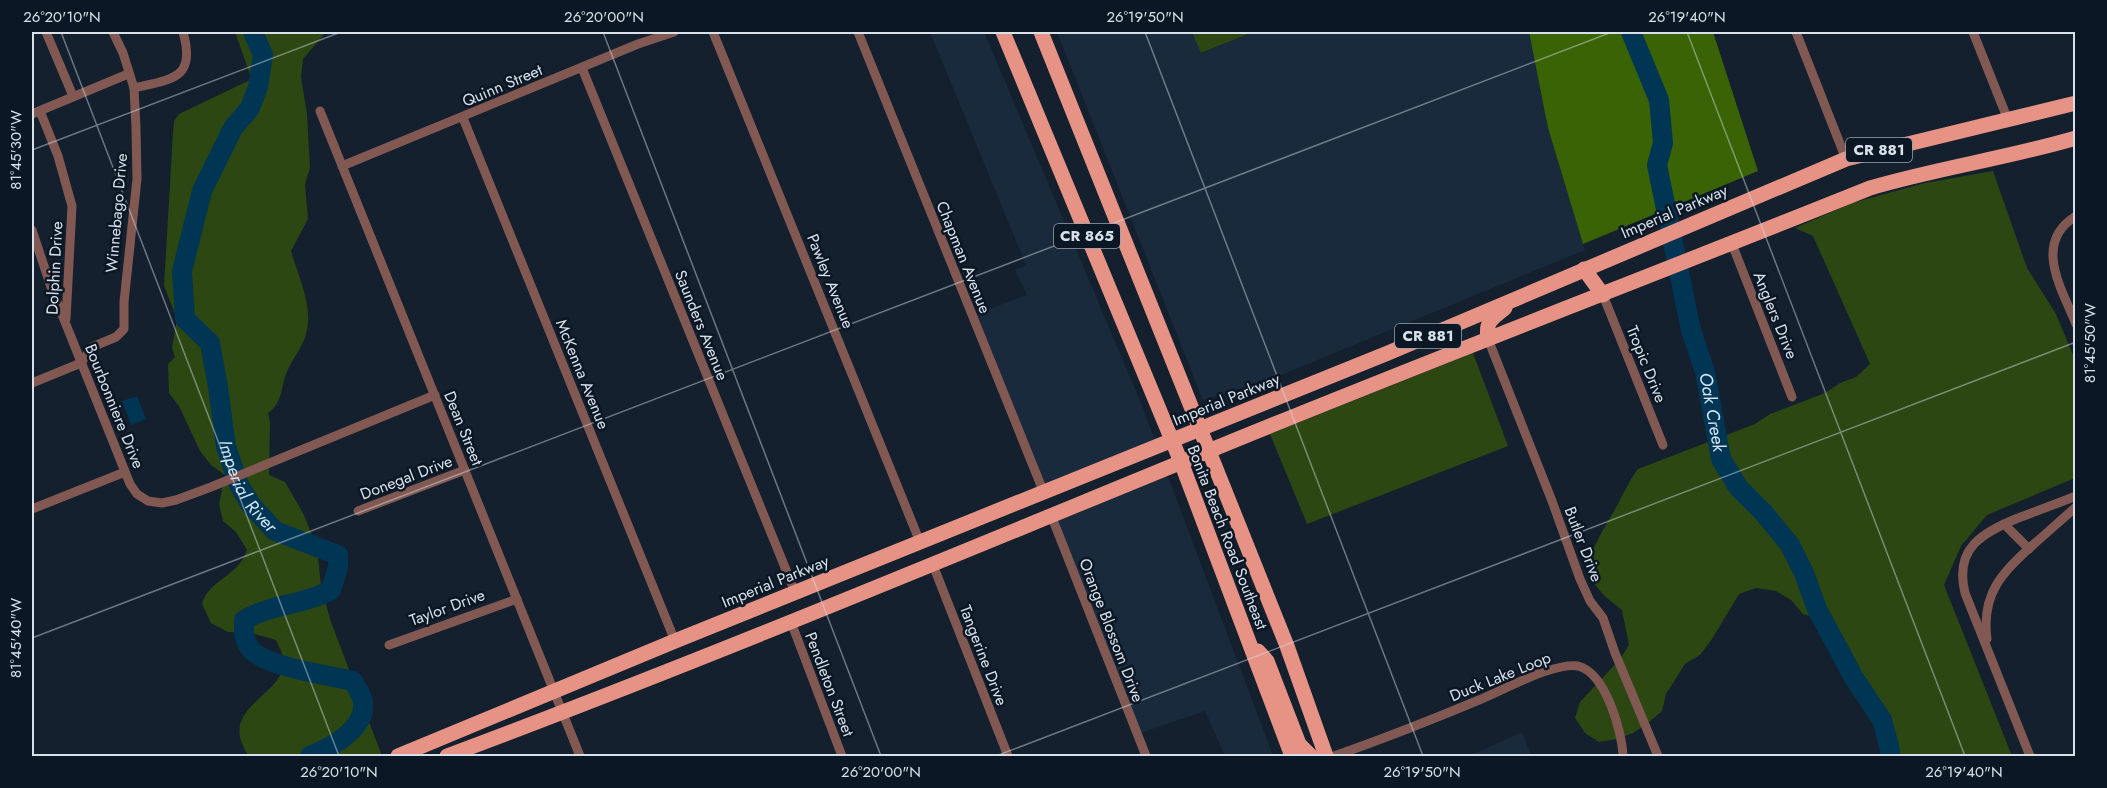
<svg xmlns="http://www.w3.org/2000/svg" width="2107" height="788" viewBox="0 0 2107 788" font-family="Jost,sans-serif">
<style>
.built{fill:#192a3d}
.green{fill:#2c4712}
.forest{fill:#396304}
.water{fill:#013554}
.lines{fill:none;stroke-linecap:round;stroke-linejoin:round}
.river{stroke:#013554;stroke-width:20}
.street{stroke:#825952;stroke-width:9}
.primary{stroke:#e69284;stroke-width:15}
.ticks{fill:none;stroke:#d8e0e9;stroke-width:1.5;stroke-opacity:0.45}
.labels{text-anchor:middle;stroke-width:5;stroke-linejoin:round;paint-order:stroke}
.shield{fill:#0b1724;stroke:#9aa4ae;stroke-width:1.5}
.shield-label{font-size:15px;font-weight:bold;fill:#d8e0e9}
.street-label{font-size:16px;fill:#d8e0e9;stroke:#0b1724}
.water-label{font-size:18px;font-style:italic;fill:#d1e5f6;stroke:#0b1724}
.neatline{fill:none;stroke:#d8e0e9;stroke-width:2}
.ticks-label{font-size:15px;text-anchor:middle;fill:#d8e0e9}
</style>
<rect width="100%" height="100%" fill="#14202e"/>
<g class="built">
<polygon points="930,32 984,32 1141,403 1155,441 1040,488 973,315 1027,295 1015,270 1026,265"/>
<polygon points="1057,32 1192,32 1202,53 1253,32 1529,32 1548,128 1585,250 1269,380 1203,400"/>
<polygon points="1167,474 1273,756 1225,756 1205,711 1135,735 1052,520"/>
<polygon points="1522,732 1531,756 1469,756"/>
</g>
<g class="green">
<path d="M 235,32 L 326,32 L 303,59 L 301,77 L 307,114 L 309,151 L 310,168 L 305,184 L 308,219 L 291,251 C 299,279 316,311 304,340 C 299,352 289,364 285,377 C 281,391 281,404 268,413 L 270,423 L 269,475 L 285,482 L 304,515 L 317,548 L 321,586 L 331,622 L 382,756 L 249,756 C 213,705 290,697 283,657 C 282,651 278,645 276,640 L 251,633 L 228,632 L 211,623 L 202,604 C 209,579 239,576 247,550 L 236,532 L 223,521 L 219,504 L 225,475 L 211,465 L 200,451 L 179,406 L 169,393 L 168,364 L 175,357 L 172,348 L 177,319 L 164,286 L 173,133 L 174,121 L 179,114 L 250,80 L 251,77 Z"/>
<polygon points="1192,32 1253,32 1201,53"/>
<path d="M 1993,171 L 2027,268 L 2056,314 L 2076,362 L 2075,478 L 1987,515 L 1961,546 L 1944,585 L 2012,756 L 1885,756 L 1884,743 L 1867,701 L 1833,632 L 1820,619 L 1803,614 L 1791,600 L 1776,591 L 1756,588 L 1739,594 L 1712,639 L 1700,655 L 1685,664 L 1666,694 L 1662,711 L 1648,723 L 1633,733 L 1617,739 L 1599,742 L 1585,733 L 1575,718 L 1580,702 L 1619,660 L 1629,645 L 1622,610 C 1605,597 1595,589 1587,568 C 1595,539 1606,527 1619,502 C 1625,490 1630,480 1638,469 L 1755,424 L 1770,414 L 1825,393 L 1840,383 L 1856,377 L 1870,364 L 1813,236 L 1795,228 L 1852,203 L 1925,183 Z"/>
<polygon points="1473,353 1508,446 1307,524 1270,434"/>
</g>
<polygon class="forest" points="1529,32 1713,32 1758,171 1583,244 1548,128"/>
<polygon class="water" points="137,396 146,419 131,425 122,401"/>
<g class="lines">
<g class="river">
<path id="s1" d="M 253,32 L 263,55 L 258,87 L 250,108 L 233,128 L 202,191 L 182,271 L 185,319 L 210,343 L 218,387 L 226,447 L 239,485 L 251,505 L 275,531 L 338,555 L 338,567 L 331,590 C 304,605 271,604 244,620 C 244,630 243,638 249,647 C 262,667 329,675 353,681 C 356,687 360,692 362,698 C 371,727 330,748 310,756"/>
<path id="s2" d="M 1631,32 L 1659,100 L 1663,143 L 1657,165 L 1691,330 L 1705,372 L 1721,459 L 1738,487 L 1763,512 L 1790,545 L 1804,573 L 1817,609 L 1854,678 L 1882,720 L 1890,750 L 1890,756"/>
</g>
<g class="street">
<polyline points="46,32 73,96"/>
<polyline points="713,32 920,542"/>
<polyline points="858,32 1044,493"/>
<polyline points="1796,32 1846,159"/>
<polyline points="1973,32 2008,120"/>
<polyline points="582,68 795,592"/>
<path d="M 134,88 C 174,79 196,78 183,32"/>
<polyline points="40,111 58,156 72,206 66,319"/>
<polyline points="320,111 580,756"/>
<polyline points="32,114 128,74"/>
<polyline points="463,118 675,641"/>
<polyline points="342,166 638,44 674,32"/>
<path d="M 2076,216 C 2032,243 2062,289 2076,324"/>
<polyline points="32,230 51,287 130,484 137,494 148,501 162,503 176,500 211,487 435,395"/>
<polyline points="1732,244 1792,397"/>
<polyline points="1603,295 1663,445"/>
<polyline points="1488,339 1552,501 1580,579 1590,601 1603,618 1615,653 1658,756"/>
<polyline points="32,383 81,363 92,347 116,337 124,329 124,302 137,179 136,128 134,88 123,53 113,32"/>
<polyline points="32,509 125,472"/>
<polyline points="358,511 465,470"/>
<polyline points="1051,515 1146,756"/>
<polyline points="2004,524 2029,549"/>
<polyline points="933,565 1008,756"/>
<polyline points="791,622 842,756"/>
<path d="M 1987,639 C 1981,594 2002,572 2034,544 C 2048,532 2062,519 2076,507"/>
<polyline points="389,645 517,599"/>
<path d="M 1334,756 C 1383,739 1431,720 1479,700 C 1500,691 1521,680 1543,672 C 1553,669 1568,664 1578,666 C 1606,673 1622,732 1623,756"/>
<path d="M 2030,756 L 1965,593 C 1954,548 1982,533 2018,518 C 2037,511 2056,504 2076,496"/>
</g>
<g class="primary">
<polyline points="1003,32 1181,462 1292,756"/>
<polyline points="1041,32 1287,646 1326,756"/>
<polyline points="1584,269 1603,295"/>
<path d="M 1488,339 C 1485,321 1492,319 1505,308"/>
<polyline points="1258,651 1267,661 1299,744 1311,756"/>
<polyline points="398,756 675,641 1388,353 1846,159 2076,103"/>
<path d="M 447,756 C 704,660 957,554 1211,450 C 1430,360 1651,276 1870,188 C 1938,168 2008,158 2076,138"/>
</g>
</g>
<path class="ticks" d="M 61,32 L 339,756M 603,32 L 881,756M 1145,32 L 1423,756M 1687,32 L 1965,756M 32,150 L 341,32M 32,638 L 1612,32M 996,756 L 2076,342"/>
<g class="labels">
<g class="shield">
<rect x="1846" y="138" width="66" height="24" rx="4.5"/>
<rect x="1054" y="224" width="66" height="24" rx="4.5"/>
<rect x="1395" y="324" width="66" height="24" rx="4.5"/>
</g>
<g class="shield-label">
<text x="1879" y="155">CR 881</text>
<text x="1087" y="241">CR 865</text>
<text x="1428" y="341">CR 881</text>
</g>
<g class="street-label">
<text transform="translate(502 85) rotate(-23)" y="6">Quinn Street</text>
<text transform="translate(1674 211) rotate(-23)" y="6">Imperial Parkway</text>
<text transform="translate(116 213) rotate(-85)" y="6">Winnebago Drive</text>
<text transform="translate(964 257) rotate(68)" y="6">Chapman Avenue</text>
<text transform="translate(54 268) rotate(-87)" y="6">Dolphin Drive</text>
<text transform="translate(831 281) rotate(68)" y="6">Pawley Avenue</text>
<text transform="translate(1776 315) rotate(68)" y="6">Anglers Drive</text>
<text transform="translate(702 325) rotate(68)" y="6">Saunders Avenue</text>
<text transform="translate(1647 364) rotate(68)" y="6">Tropic Drive</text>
<text transform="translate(583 374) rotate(68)" y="6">McKenna Avenue</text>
<text transform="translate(1226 399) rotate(-22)" y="6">Imperial Parkway</text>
<text transform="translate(115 406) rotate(68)" y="6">Bourbonniere Drive</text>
<text transform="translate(464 428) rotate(68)" y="6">Dean Street</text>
<text transform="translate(406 477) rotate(-21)" y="6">Donegal Drive</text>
<text transform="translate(1228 537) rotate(69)" y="6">Bonita Beach Road Southeast</text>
<text transform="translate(1584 544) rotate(69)" y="6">Butler Drive</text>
<text transform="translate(775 581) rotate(-22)" y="6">Imperial Parkway</text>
<text transform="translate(447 607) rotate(-20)" y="6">Taylor Drive</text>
<text transform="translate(1112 630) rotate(69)" y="6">Orange Blossom Drive</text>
<text transform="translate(984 655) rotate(69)" y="6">Tangerine Drive</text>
<text transform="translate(1500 676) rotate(-22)" y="6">Duck Lake Loop</text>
<text transform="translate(830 684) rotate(69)" y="6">Pendleton Street</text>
</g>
<g class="water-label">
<text dy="6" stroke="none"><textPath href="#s2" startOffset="393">Oak Creek</textPath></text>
<text dy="6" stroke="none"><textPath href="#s1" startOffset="492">Imperial River</textPath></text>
</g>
</g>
<rect width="2107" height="788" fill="none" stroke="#0b1724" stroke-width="66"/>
<rect x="33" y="33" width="2041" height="722" class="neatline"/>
<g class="ticks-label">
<text x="62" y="22">26°20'10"N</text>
<text x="604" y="22">26°20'00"N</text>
<text x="1145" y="22">26°19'50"N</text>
<text x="1687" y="22">26°19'40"N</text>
<text transform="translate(16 150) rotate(-90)" y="5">81°45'30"W</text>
<text transform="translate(2090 343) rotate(-90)" y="5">81°45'50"W</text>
<text transform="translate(16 638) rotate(-90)" y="5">81°45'40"W</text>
<text x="339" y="777">26°20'10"N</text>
<text x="881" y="777">26°20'00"N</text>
<text x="1422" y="777">26°19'50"N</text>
<text x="1964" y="777">26°19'40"N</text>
</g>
</svg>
